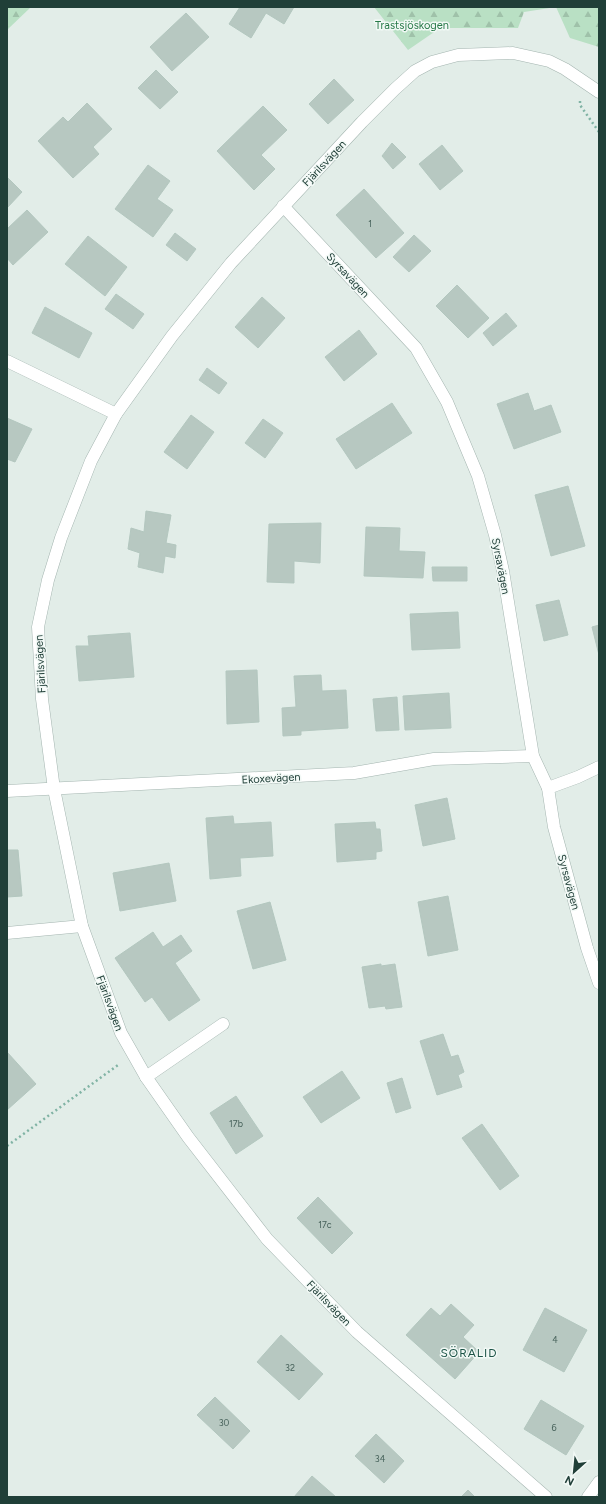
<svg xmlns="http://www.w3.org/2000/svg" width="606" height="1504" viewBox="0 0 606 1504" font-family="Figtree,sans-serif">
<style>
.forest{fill:url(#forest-firs)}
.building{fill:#b7c8c1;stroke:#b3c7bf}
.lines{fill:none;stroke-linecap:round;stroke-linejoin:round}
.minor-casing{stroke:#a4b5b0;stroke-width:13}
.path{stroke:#80b3a4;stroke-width:2.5;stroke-dasharray:2 3;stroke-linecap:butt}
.minor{stroke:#fff;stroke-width:12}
.labels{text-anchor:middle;stroke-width:3;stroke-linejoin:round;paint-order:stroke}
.number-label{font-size:9px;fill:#46615a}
.park-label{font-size:11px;fill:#277948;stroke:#f2f9f6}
.street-label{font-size:11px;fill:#203f38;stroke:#f2f9f6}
.neighbourhood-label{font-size:12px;letter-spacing:1px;fill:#1b5346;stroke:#f2f9f6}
</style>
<defs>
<pattern id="forest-firs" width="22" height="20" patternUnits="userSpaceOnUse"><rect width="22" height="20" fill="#b9e0c4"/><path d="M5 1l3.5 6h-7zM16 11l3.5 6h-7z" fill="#9fc1a9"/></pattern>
</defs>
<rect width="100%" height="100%" fill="#e2ede8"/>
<g class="forest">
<polygon points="7,7 31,7 7,30"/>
<polygon points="374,7 599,7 599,47 570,38 556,7 524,12 518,28 440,28 408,50"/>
</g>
<g class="building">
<polygon points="240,7 294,7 284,24 266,13 251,38 229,24"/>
<polygon points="186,13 209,37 172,71 150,47"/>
<polygon points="156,70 178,92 160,109 138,88"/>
<polygon points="334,79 354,100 328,124 309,104"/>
<polygon points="87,103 112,129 93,147 99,154 73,178 38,141 63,117 68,122"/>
<polygon points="263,106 287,130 261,155 275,169 254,190 217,151"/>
<polygon points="392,143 406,157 393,169 382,156"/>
<polygon points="442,145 463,171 440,190 419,164"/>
<polygon points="148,165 170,181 157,199 173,210 153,237 115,209"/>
<polygon points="7,177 22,192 7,208"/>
<polygon points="364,189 404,233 376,258 336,215"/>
<polygon points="27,210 48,232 13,265 7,258 7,229"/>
<polygon points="175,233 196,249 187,261 166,245"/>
<polygon points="414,235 431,251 409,272 393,257"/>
<polygon points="88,236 127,267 105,296 65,264"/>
<polygon points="457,285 489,318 468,338 436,306"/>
<polygon points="116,294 144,314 133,329 105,309"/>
<polygon points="262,297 285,318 258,348 235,327"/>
<polygon points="45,307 92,333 79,358 32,333"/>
<polygon points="506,313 517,326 493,346 483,333"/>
<polygon points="359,330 377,354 344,381 325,357"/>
<polygon points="207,368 227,383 219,394 199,380"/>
<polygon points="528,393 534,411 551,405 561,432 514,449 497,404"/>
<polygon points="392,403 412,433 356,469 336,439"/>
<polygon points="191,415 214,432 187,469 164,452"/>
<polygon points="7,418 32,429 15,462 7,459"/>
<polygon points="263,419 283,433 265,458 245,443"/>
<polygon points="568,486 585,546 551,556 535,495"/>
<polygon points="146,511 171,515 166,543 176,545 175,558 165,556 163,573 138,567 140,553 128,549 131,528 144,532"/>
<polygon points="321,523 320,563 294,561 294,583 267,582 269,524"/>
<polygon points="366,527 400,528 399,551 425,552 423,578 364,576"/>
<polygon points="432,567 467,567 467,581 433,581"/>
<polygon points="559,600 568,635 544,641 536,605"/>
<polygon points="458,612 460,648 412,650 410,614"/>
<polygon points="599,625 599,655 592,627"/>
<polygon points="130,633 134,677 79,681 76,646 89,646 88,636"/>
<polygon points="257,670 259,722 227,724 226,671"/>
<polygon points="321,675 322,691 346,690 348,728 301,731 301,735 283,736 282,708 296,707 294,676"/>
<polygon points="449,693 451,728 405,730 403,696"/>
<polygon points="397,697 399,730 376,731 373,699"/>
<polygon points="447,798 455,839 423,846 415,805"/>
<polygon points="233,816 234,824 271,822 273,856 240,858 241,876 210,879 206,818"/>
<polygon points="375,822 376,829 380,829 382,851 376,852 376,859 337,862 335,824"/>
<polygon points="7,850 18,850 22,896 7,897"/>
<polygon points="169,863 176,901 120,911 113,873"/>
<polygon points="448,896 458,950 428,956 418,902"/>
<polygon points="270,902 286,960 253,969 237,911"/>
<polygon points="153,932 163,947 181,935 192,951 175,963 200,1000 169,1021 152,997 145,1002 115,958"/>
<polygon points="381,964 381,966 395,964 402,1007 386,1009 385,1006 369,1008 362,967"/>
<polygon points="443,1034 451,1057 458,1055 464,1072 458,1075 462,1087 437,1095 420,1041"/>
<polygon points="7,1052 36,1084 7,1110"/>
<polygon points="342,1071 360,1098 321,1123 303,1097"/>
<polygon points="402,1078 411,1108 396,1113 387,1083"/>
<polygon points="236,1096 263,1136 236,1154 210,1113"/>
<polygon points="482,1124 519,1176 500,1190 462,1138"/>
<polygon points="318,1197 353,1233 332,1254 297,1218"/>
<polygon points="451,1304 474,1325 463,1337 479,1352 455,1379 406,1335 431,1308 440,1316"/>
<polygon points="545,1308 587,1330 564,1372 523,1350"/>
<polygon points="281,1335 323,1374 299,1400 257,1362"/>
<polygon points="215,1397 250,1431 233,1449 197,1415"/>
<polygon points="541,1400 584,1426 566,1455 524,1429"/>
<polygon points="376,1434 404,1461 384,1483 355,1456"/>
<polygon points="312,1476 336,1497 294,1497"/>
<polygon points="468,1490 475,1497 461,1497"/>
</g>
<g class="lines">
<defs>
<g id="minor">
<polyline points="283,206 416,348 447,402 478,476 495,535 503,571 533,756 548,788 554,827 587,948 599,983"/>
<polyline points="7,361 116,414"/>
<polyline points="548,788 578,777 599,767"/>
<polyline points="7,791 354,773 434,759 533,756"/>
<polyline points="7,933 82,926"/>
<polyline points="146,1077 223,1024"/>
<polyline points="546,1497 357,1332 267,1239 188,1137 146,1077 133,1054 121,1033 82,926 54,789 42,699 38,627 48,580 61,538 91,461 116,414 172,336 231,263 362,122 395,89 415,71 432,62 458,55 513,53 549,61 565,69 599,92"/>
<polyline points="588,1497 599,1482"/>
</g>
</defs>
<use href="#minor" class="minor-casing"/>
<g class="path">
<polyline points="580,101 580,105 599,132"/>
<polyline points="7,1146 118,1065"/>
</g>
<use href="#minor" class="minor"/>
</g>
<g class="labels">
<g class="number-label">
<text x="370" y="227">1</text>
<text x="236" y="1127">17b</text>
<text x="325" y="1228">17c</text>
<text x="555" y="1343">4</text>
<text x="290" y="1371">32</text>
<text x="224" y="1426">30</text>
<text x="554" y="1431">6</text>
<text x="380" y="1462">34</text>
</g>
<g class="park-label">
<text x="412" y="29">Trastsjöskogen</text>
</g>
<g class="street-label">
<text transform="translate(324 163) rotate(-47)" y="4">Fjärilsvägen</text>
<text transform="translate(348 275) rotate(47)" y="4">Syrsavägen</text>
<text transform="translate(501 566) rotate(79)" y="4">Syrsavägen</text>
<text transform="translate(40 664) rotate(-93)" y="4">Fjärilsvägen</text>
<text transform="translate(271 778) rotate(-3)" y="4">Ekoxevägen</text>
<text transform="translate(569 882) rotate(75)" y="4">Syrsavägen</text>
<text transform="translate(110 1003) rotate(70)" y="4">Fjärilsvägen</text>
<text transform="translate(329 1303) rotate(46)" y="4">Fjärilsvägen</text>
</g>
<g class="neighbourhood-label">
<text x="469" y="1357">SÖRALID</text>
</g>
</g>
<rect width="606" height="1504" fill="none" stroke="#203f38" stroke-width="16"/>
<g transform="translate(574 1472) rotate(207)" stroke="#f2f9f6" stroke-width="3" paint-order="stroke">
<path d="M0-3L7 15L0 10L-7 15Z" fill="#203f38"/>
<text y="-6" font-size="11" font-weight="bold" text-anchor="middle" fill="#203f38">N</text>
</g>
</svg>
